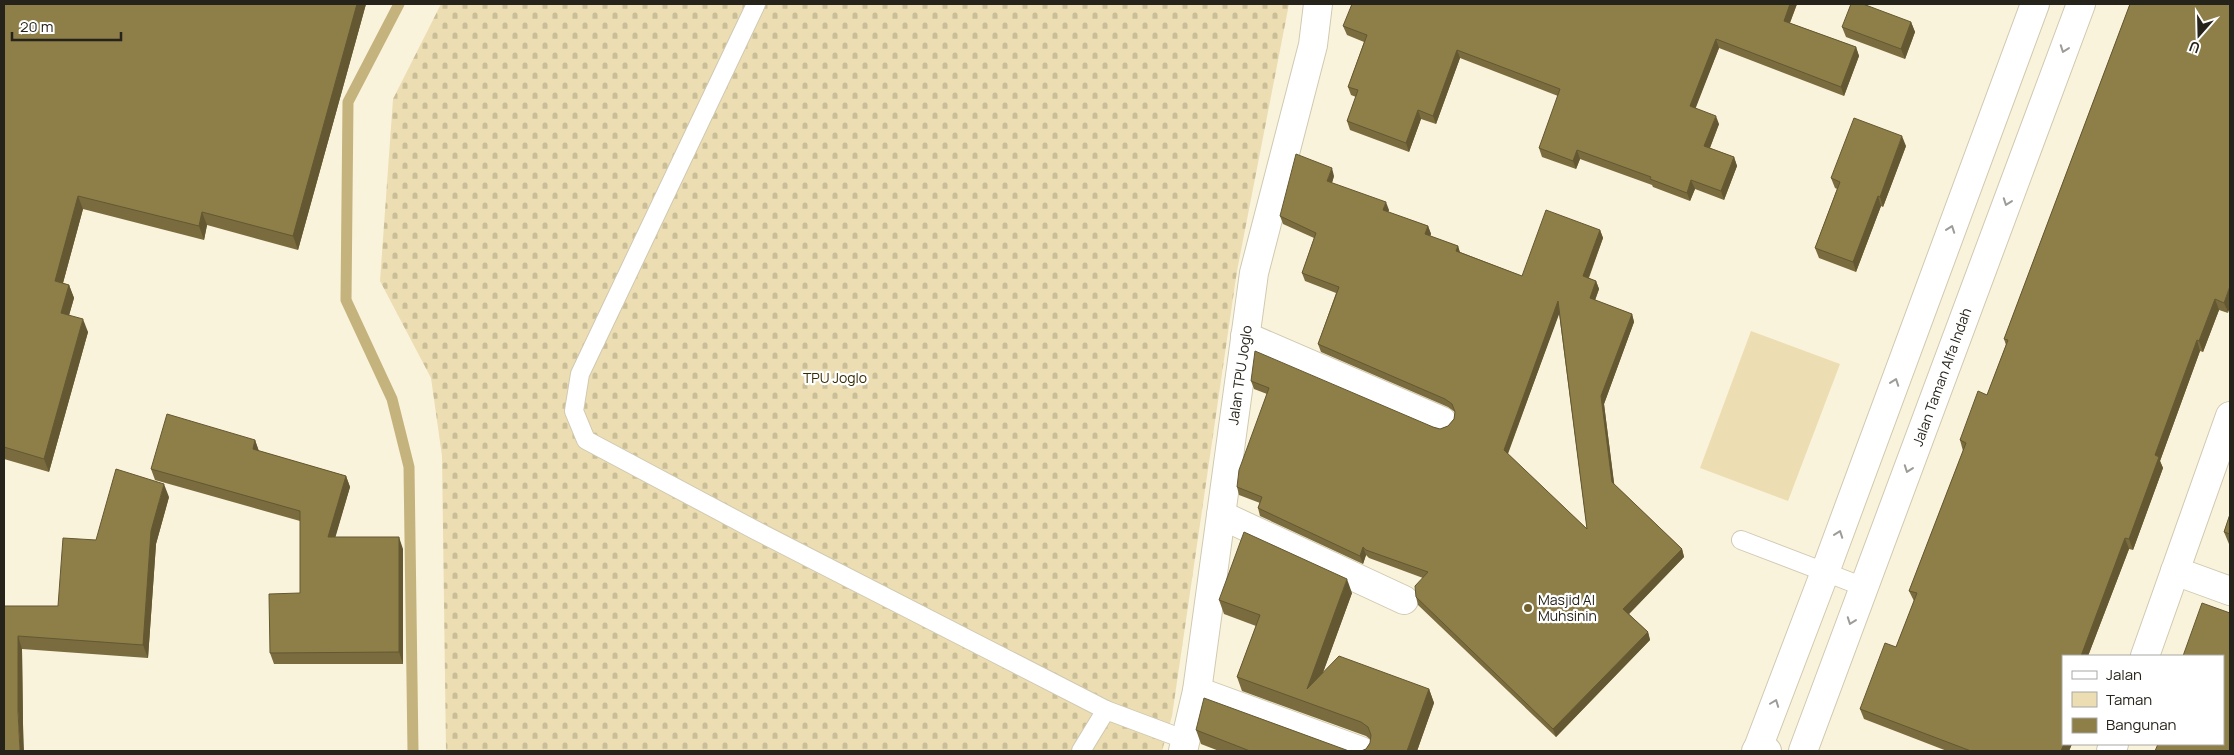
<svg xmlns="http://www.w3.org/2000/svg" width="2234" height="755" viewBox="0 0 2234 755" font-family="Manrope,sans-serif">
<style>
.cemetery{fill:url(#cemetery-stones)}
.green{fill:#ecdeb2}
.lines{fill:none;stroke-linecap:round;stroke-linejoin:round}
.stream{stroke:#c4b37c;stroke-width:11}
.lane-casing{stroke:#d0c9b1;stroke-width:20}
.street-casing{stroke:#d0c9b1;stroke-width:30}
.secondary-casing{stroke:#d0c9b1;stroke-width:30}
.lane{stroke:#fff;stroke-width:18}
.street{stroke:#fff;stroke-width:28}
.secondary{stroke:#fff;stroke-width:28}
.wall{fill:#7a6c3e;fill-rule:evenodd}
.shaded-wall{fill:#635832}
.building{fill:#8e7e48;stroke:#635832;fill-rule:evenodd}
.oneway{stroke:#9d9c98}
.poi-dot{fill:#70612f;stroke:#fff;stroke-width:2}
.labels{text-anchor:middle;stroke-width:4.5;stroke-linejoin:round;paint-order:stroke}
.street-label{font-size:14px;fill:#26231a;stroke:#fff}
.park-label{font-size:14px;fill:#372b00;stroke:#fff}
.poi-label{font-size:14px;fill:#26231a;stroke:#fff;text-anchor:start}
</style>
<defs>
<pattern id="cemetery-stones" width="16" height="16" patternUnits="userSpaceOnUse" patternTransform="scale(1.25)"><rect width="16" height="16" fill="#ecdeb2"/><path d="M2 7V4a2 2 0 0 1 4 0v3zM10 15v-3a2 2 0 0 1 4 0v3z" fill="#cabe98"/></pattern>
</defs>
<rect width="100%" height="100%" fill="#faf3db"/>
<polygon class="cemetery" points="441,4 1289,4 1237,271 1172,716 1162,751 446,751 442,456 431,378 380,281 393,99"/>
<polygon class="green" points="1751,331 1840,364 1788,501 1700,468"/>
<g class="lines">
<polyline class="stream" points="399,4 348,102 346,300 392,399 409,467 413,751"/>
<defs>
<g id="lane">
<polyline points="756,4 580,374 574,411 586,440 755,530 1106,710"/>
<polyline points="1741,540 1864,587"/>
<polyline points="1081,751 1106,710 1186,740"/>
</g>
<g id="street">
<polyline points="1245,336 1442,421"/>
<polyline points="1221,515 1404,600"/>
<polyline points="2175,571 2230,591"/>
<polyline points="2145,656 2230,416"/>
<polyline points="1197,691 1361,751"/>
<polyline points="1758,748 1825,572 2035,4"/>
<polyline points="1803,751 2081,4"/>
<polyline points="2111,751 2114,744"/>
</g>
<g id="secondary">
<polyline points="1183,751 1197,691 1254,273 1313,45 1318,4"/>
<polyline points="1756,751 1758,748 1767,751"/>
</g>
</defs>
<use href="#lane" class="lane-casing"/>
<use href="#street" class="street-casing"/>
<use href="#secondary" class="secondary-casing"/>
<use href="#lane" class="lane"/>
<use href="#street" class="street"/>
<use href="#secondary" class="secondary"/>
</g>
<g class="wall">
<polygon points="4,4 366,4 298,250 207,225 204,240 83,209 63,283 69,285 74,298 69,315 88,332 49,472 4,459"/>
<polygon points="1797,4 1790,23 1856,47 1859,56 1844,96 1719,48 1695,108 1719,124 1710,148 1734,157 1737,166 1724,200 1695,189 1690,201 1653,187 1652,185 1580,159 1576,169 1542,157 1539,148 1558,96 1460,58 1436,124 1421,119 1409,152 1350,130 1347,121 1356,97 1351,95 1348,87 1364,42 1347,35 1343,26"/>
<polygon points="2130,4 2228,313 2219,310 2203,352 2200,351 2160,461 2163,468 2133,550 2129,549 2088,656 2063,656 2063,744 2072,744 2069,751 1947,751 1864,719 1860,709 1896,647 1914,601 1909,591 1963,451 1960,440 1987,395 2006,345 2004,339"/>
<polygon points="1911,22 1915,32 1905,59 1846,37 1842,27"/>
<polygon points="1906,146 1883,207 1881,206 1856,272 1819,258 1815,248 1837,189 1835,188 1831,178"/>
<path d="M 1334,176 L 1332,183 L 1389,210 L 1388,212 L 1428,226 L 1431,234 L 1430,236 L 1458,246 L 1460,252 L 1522,276 L 1600,230 L 1603,238 L 1589,278 L 1596,281 L 1599,289 L 1595,300 L 1632,314 L 1634,322 L 1604,404 L 1614,484 L 1682,549 L 1684,557 L 1629,614 L 1648,632 L 1650,640 L 1556,737 L 1418,605 L 1416,597 L 1423,578 L 1369,558 L 1366,555 L 1363,564 L 1260,516 L 1258,508 L 1260,503 L 1239,495 L 1237,487 L 1267,394 L 1254,389 L 1251,381 L 1433,427 L 1440,429 L 1448,426 L 1454,419 L 1455,412 L 1448,407 L 1321,352 L 1318,344 L 1336,293 L 1305,281 L 1302,273 L 1314,238 L 1283,224 L 1280,216 ZM 1559,313 L 1587,529 L 1508,454 Z"/>
<polygon points="255,440 259,451 346,476 350,487 335,537 403,549 403,664 274,664 270,653 300,593 300,521 155,480 151,469"/>
<polygon points="169,497 156,544 148,658 22,649 23,724 4,606 58,606 96,540"/>
<polygon points="2230,514 2230,544 2229,544 2224,532"/>
<polygon points="1352,593 1323,672 1429,689 1434,703 1417,751 1361,751 1366,749 1370,743 1371,740 1366,736 1242,691 1237,677 1256,626 1224,614 1219,600"/>
<polygon points="1196,730 1349,751 1219,751 1201,744"/>
</g>
<g class="shaded-wall">
<polygon points="357,4 366,4 298,250 293,236"/>
<polygon points="1790,4 1797,4 1787,30 1784,21"/>
<polygon points="1911,22 1915,32 1905,59 1901,49"/>
<polygon points="1716,39 1719,48 1693,115 1690,106"/>
<polygon points="1856,47 1859,56 1844,96 1841,87"/>
<polygon points="1457,50 1460,58 1436,124 1433,116"/>
<polygon points="1418,110 1421,119 1409,152 1406,143"/>
<polygon points="1716,116 1719,124 1707,155 1704,146"/>
<polygon points="1902,136 1906,146 1883,207 1880,197"/>
<polygon points="1577,150 1580,159 1576,169 1573,161"/>
<polygon points="1734,157 1737,166 1724,200 1721,191"/>
<polygon points="1332,168 1334,176 1330,189 1327,181"/>
<polygon points="1691,180 1695,189 1690,201 1687,193"/>
<polygon points="78,196 83,209 60,294 55,281"/>
<polygon points="1878,196 1881,206 1856,272 1853,262"/>
<polygon points="1386,202 1389,210 1386,218 1383,210"/>
<polygon points="202,212 207,225 204,240 199,226"/>
<polygon points="1428,226 1431,234 1428,242 1425,234"/>
<polygon points="1600,230 1603,238 1586,284 1583,276"/>
<polygon points="1458,246 1460,254 1456,251"/>
<polygon points="1596,281 1599,289 1593,306 1590,298"/>
<polygon points="69,285 74,298 66,326 61,313"/>
<polygon points="2230,286 2230,307 2228,313 2224,303"/>
<polygon points="2215,299 2219,310 2203,352 2199,341"/>
<polygon points="1558,301 1561,309 1506,458 1504,450"/>
<polygon points="1632,314 1634,322 1604,404 1615,490 1612,482 1601,396"/>
<polygon points="83,319 88,332 49,472 44,459"/>
<polygon points="2197,340 2200,351 2160,461 2163,468 2133,550 2129,539 2155,455"/>
<polygon points="255,440 259,452 253,449"/>
<polygon points="346,476 350,487 332,549 328,537"/>
<polygon points="164,484 169,497 156,544 148,658 143,645 151,531"/>
<polygon points="399,537 403,549 403,664 399,652"/>
<polygon points="2125,538 2129,549 2088,656 2081,656"/>
<polygon points="1363,547 1366,555 1363,564 1360,556"/>
<polygon points="1682,549 1684,557 1626,617 1623,609"/>
<polygon points="1347,579 1352,593 1312,703 1307,689"/>
<polygon points="1648,632 1650,640 1556,737 1553,729"/>
<polygon points="18,636 22,649 23,724 24,751 20,751 18,711"/>
<polygon points="1429,689 1434,703 1417,751 1407,751"/>
<polygon points="2064,744 2072,744 2069,751 2061,751"/>
</g>
<g class="building">
<polygon points="4,4 357,4 293,236 202,212 199,226 78,196 55,281 69,285 61,313 83,319 44,459 4,447"/>
<polygon points="1352,4 1790,4 1784,21 1856,47 1841,87 1716,39 1690,106 1716,116 1704,146 1734,157 1721,191 1691,180 1687,193 1650,179 1651,177 1577,150 1573,161 1539,148 1560,89 1457,50 1433,116 1418,110 1406,143 1347,121 1358,90 1348,87 1367,35 1343,26"/>
<polygon points="1851,4 1863,4 1911,22 1901,49 1842,27"/>
<polygon points="2130,4 2230,4 2230,286 2224,303 2215,299 2199,341 2197,340 2155,455 2159,457 2129,539 2125,538 2081,656 2063,656 2063,744 2064,744 2061,751 1971,751 1860,709 1885,643 1896,647 1917,593 1909,591 1966,443 1960,440 1978,391 1987,395 2008,340 2004,339"/>
<polygon points="1854,118 1902,136 1880,197 1878,196 1853,262 1815,248 1840,182 1831,178"/>
<path d="M 1296,154 L 1332,168 L 1327,181 L 1386,202 L 1383,210 L 1428,226 L 1425,234 L 1458,246 L 1456,251 L 1522,276 L 1546,210 L 1600,230 L 1583,276 L 1596,281 L 1590,298 L 1632,314 L 1601,396 L 1612,482 L 1682,549 L 1623,609 L 1648,632 L 1553,729 L 1416,597 L 1415,586 L 1428,572 L 1366,550 L 1363,547 L 1360,556 L 1258,508 L 1262,497 L 1237,487 L 1239,470 L 1269,388 L 1251,381 L 1255,351 L 1433,427 L 1440,429 L 1448,426 L 1454,419 L 1455,412 L 1452,404 L 1445,399 L 1318,344 L 1339,287 L 1302,273 L 1316,233 L 1280,216 ZM 1558,301 L 1587,529 L 1504,450 Z"/>
<polygon points="167,414 255,440 253,449 346,476 328,537 399,537 399,652 270,653 269,594 300,593 300,511 151,469"/>
<polygon points="116,469 164,484 151,531 143,645 18,636 18,711 20,751 4,751 4,606 58,606 63,538 96,540"/>
<polygon points="2230,514 2230,534 2224,532"/>
<polygon points="1244,532 1347,579 1307,689 1339,656 1429,689 1407,751 1361,751 1366,749 1370,743 1371,735 1368,727 1361,722 1237,677 1260,615 1219,600"/>
<polygon points="2202,603 2230,613 2230,751 2155,751 2158,744 2223,744 2223,656 2183,656"/>
<polygon points="1204,698 1349,751 1250,751 1196,730"/>
</g>
<defs><path id="oneway-chevron" d="M-2-3.5L2.5 0L-2 3.5" fill="none" stroke-width="1.6" stroke-linecap="round" stroke-linejoin="round" transform="scale(1.25)"/></defs>
<g class="oneway">
<use href="#oneway-chevron" transform="translate(2064 49) rotate(110)"/>
<use href="#oneway-chevron" transform="translate(2007 202) rotate(110)"/>
<use href="#oneway-chevron" transform="translate(1951 229) rotate(-70)"/>
<use href="#oneway-chevron" transform="translate(1895 382) rotate(-70)"/>
<use href="#oneway-chevron" transform="translate(1908 469) rotate(110)"/>
<use href="#oneway-chevron" transform="translate(1839 534) rotate(-70)"/>
<use href="#oneway-chevron" transform="translate(1851 621) rotate(110)"/>
<use href="#oneway-chevron" transform="translate(1775 703) rotate(-69)"/>
</g>
<circle class="poi-dot" cx="1528" cy="608" r="5"/>
<g class="labels">
<g class="street-label">
<text transform="translate(1240 375) rotate(-82)" y="5">Jalan TPU Joglo</text>
<text transform="translate(1942 377) rotate(-70)" y="5">Jalan Taman Alfa Indah</text>
</g>
<g class="park-label">
<text x="835" y="383">TPU Joglo</text>
</g>
<g class="poi-label">
<text x="1538" y="605">Masjid Al<tspan x="1538" dy="16">Muhsinin</tspan></text>
</g>
</g>
<rect width="2234" height="755" fill="none" stroke="#26231a" stroke-width="10"/>
<rect x="2062" y="655" width="162" height="90" fill="#ffffff" stroke="#a8a7a3"/>
<rect x="2072" y="671" width="25" height="8" fill="#ffffff" stroke="#a8a7a3"/>
<text x="2106" y="680" font-size="15" fill="#26231a">Jalan</text>
<rect x="2072" y="692" width="25" height="15" fill="#ecdeb2" stroke="#a8a7a3"/>
<text x="2106" y="705" font-size="15" fill="#26231a">Taman</text>
<rect x="2072" y="718" width="25" height="15" fill="#8e7e48" stroke="#a8a7a3"/>
<text x="2106" y="730" font-size="15" fill="#26231a">Bangunan</text>
<g transform="translate(2199 35) rotate(200)" stroke="#ffffff" stroke-width="4" paint-order="stroke">
<path d="M0-4L9 19L0 12L-9 19Z" fill="#26231a"/>
<text y="-8" font-size="14" font-weight="bold" text-anchor="middle" fill="#26231a">U</text>
</g>
<path d="M12 32v8h109v-8" fill="none" stroke="#26231a" stroke-width="2.5"/>
<text x="20" y="32" font-size="15" fill="#26231a" stroke="#ffffff" stroke-width="4" paint-order="stroke">20 m</text>
</svg>
